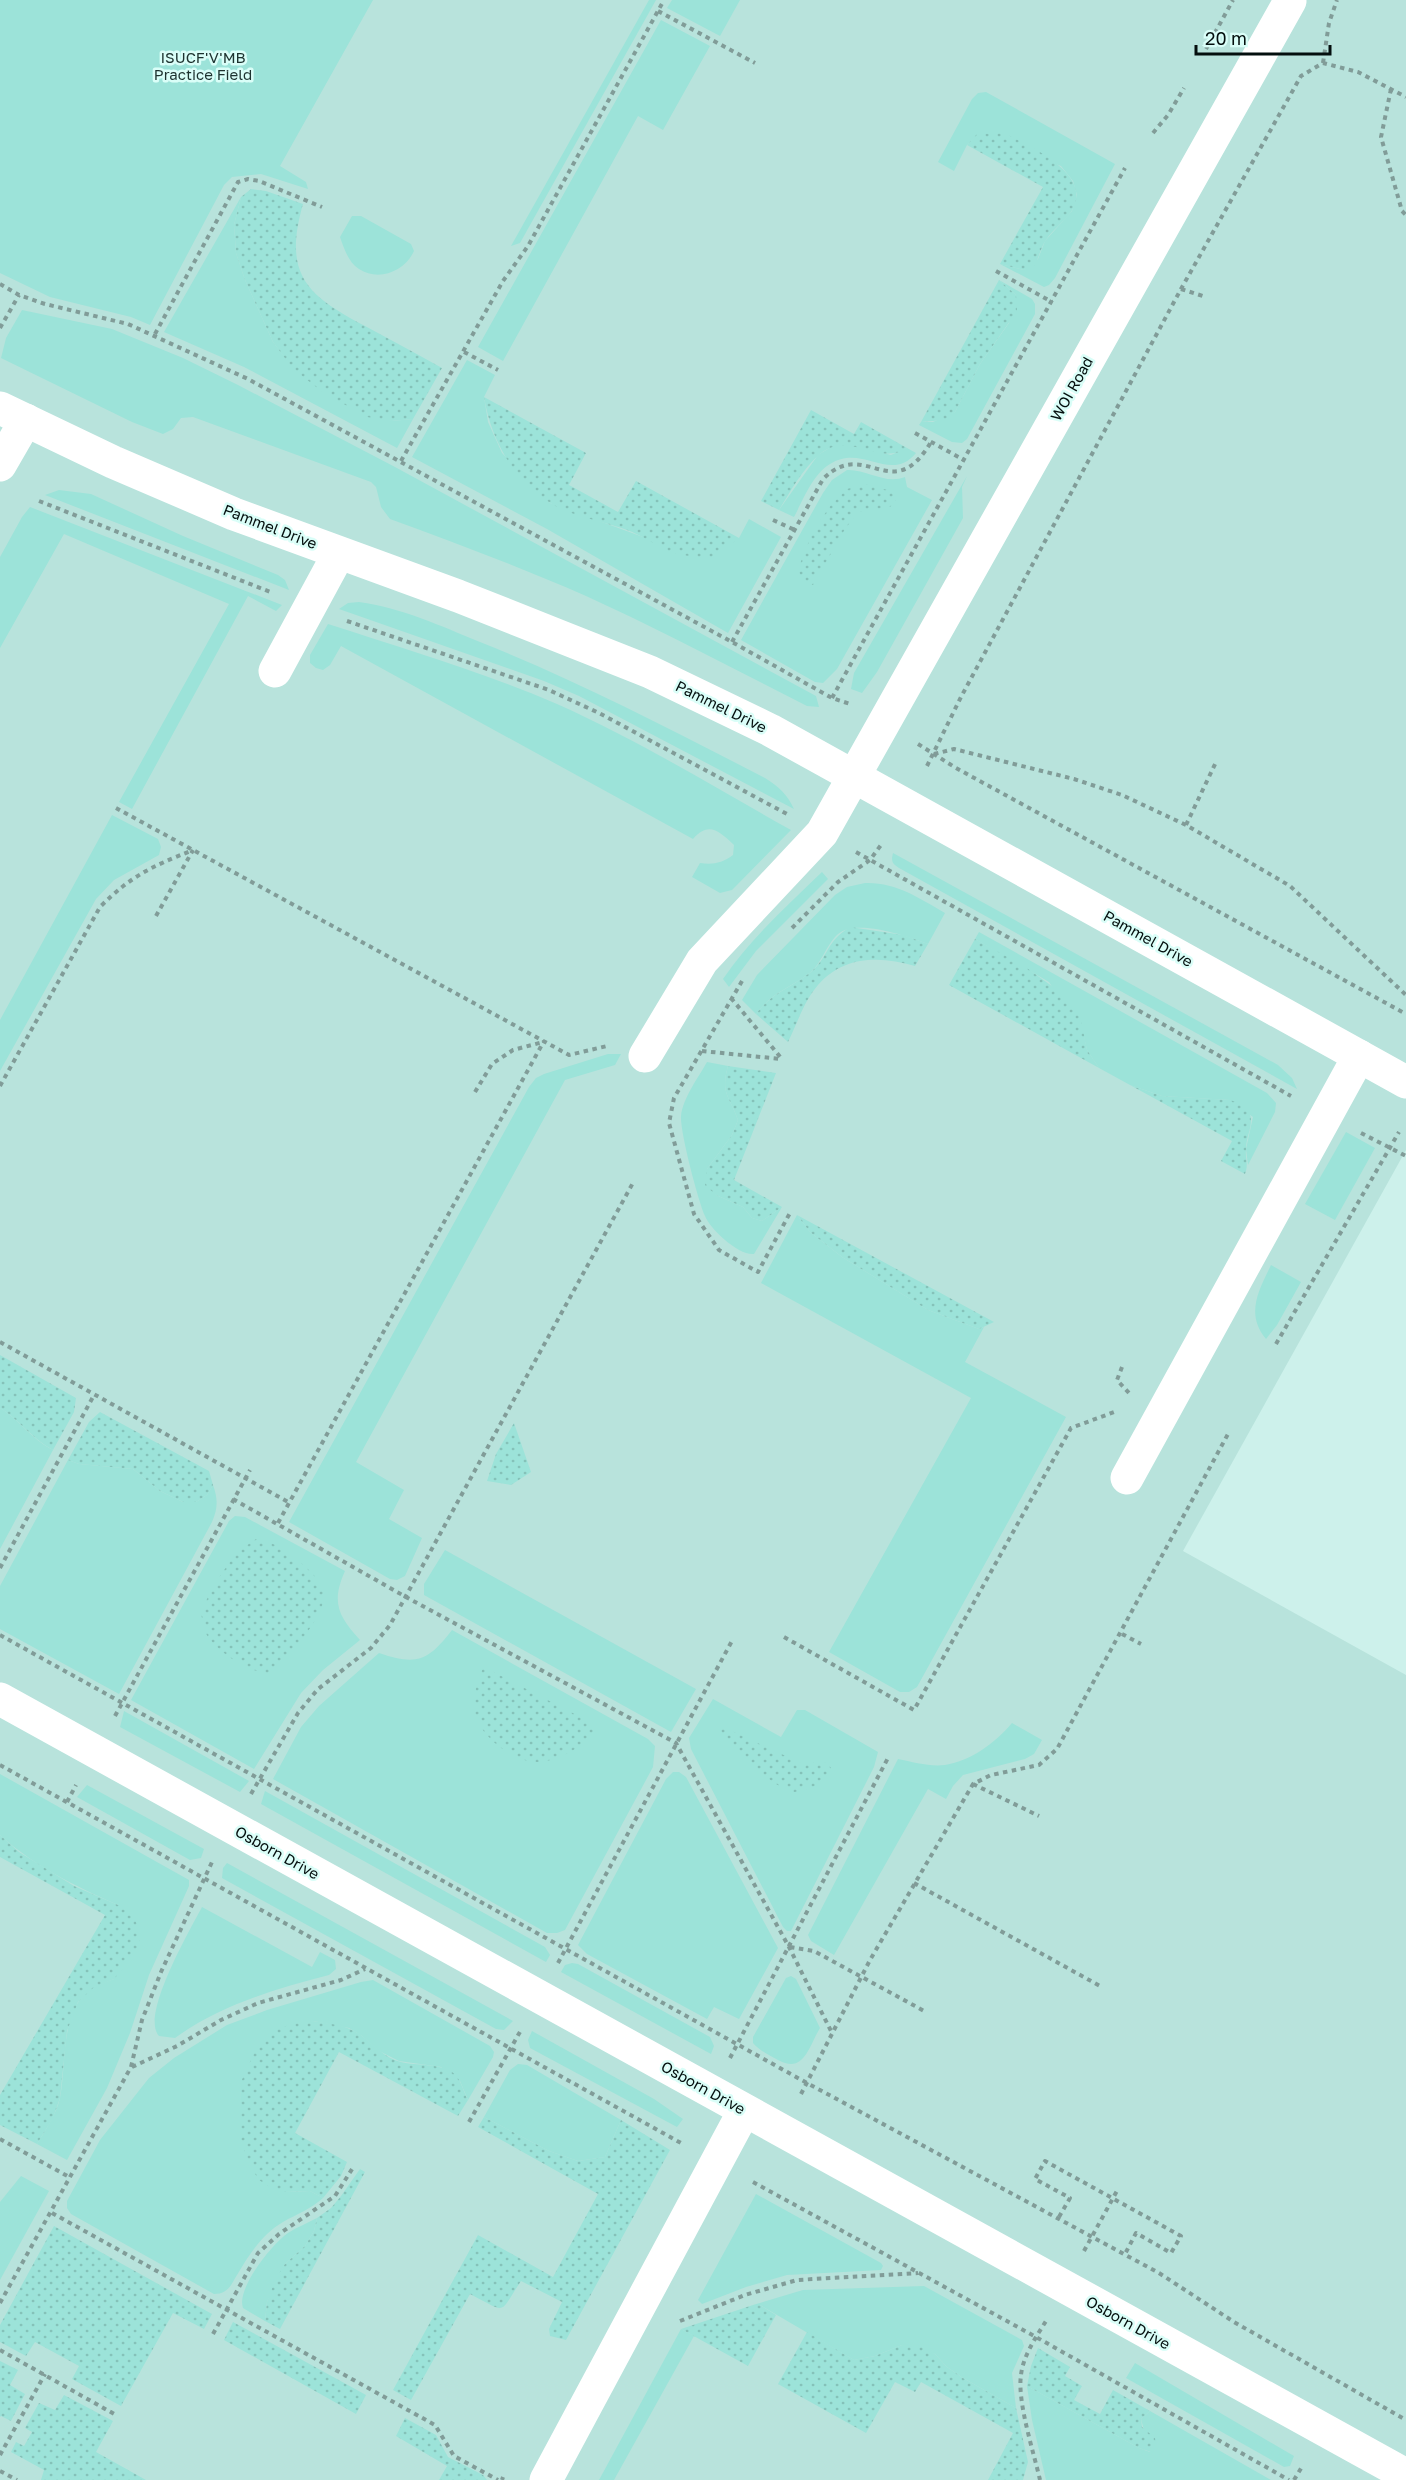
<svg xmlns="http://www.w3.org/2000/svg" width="1406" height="2480" viewBox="0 0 1406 2480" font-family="'Golos Text',sans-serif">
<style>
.built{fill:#b8e3dc}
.green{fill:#9ce3d9}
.garden{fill:url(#garden-dots)}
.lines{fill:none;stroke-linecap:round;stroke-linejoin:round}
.path{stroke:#819c98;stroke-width:4;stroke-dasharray:4.5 4.5;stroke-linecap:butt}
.minor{stroke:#fff;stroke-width:33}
.labels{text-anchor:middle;stroke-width:5;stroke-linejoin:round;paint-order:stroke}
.park-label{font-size:15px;fill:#1d322f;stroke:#dafef8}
.street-label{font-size:15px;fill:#040f0e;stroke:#dafef8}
</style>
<defs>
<pattern id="garden-dots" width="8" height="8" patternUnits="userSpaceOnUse" patternTransform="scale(1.5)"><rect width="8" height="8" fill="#9ce3d9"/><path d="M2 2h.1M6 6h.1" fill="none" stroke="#85c2b9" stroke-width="1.8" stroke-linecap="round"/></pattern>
</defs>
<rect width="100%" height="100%" fill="#cdf1eb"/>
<polygon class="built" points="321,0 1406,0 1406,1150 1183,1551 1406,1675 1406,2480 0,2480 0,26"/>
<g class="green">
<polygon points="0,0 373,0 280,166 306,182 308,189 261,174 232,177 224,185 150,325 131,317 50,297 0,273"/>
<polygon points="649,0 656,0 520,243 511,246"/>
<polygon points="672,0 740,0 720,36 667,8"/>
<polygon points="661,20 710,46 663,130 638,116 503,361 478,347"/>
<polygon points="986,92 1115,164 1055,278 1049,285 1044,287 1000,264 1024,270 1038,259 1045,241 1072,211 1077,195 1073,181 1061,166 977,135 967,145 954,171 938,162 972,99 978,93"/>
<polygon points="241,197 234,225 236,253 245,280 273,342 293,368 391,421 413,419 397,448 244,367 164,332"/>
<path d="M 352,216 L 361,216 L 411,244 L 414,251 C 405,271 379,282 359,269 C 348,262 344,248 340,237 Z"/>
<polygon points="999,280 1032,299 1035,304 1035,314 967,439 962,443 952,442 919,425 921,422 933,422 955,412 980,364 1009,323 1016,295"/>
<path d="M 22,310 L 112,329 L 183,358 L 238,385 L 395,467 L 816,696 L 819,707 L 807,706 C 734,669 661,630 586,596 C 522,568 456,543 390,519 L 381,507 L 376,487 L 371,482 L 193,417 L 181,418 L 173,429 L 163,434 L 132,422 L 1,358 L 6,338 Z"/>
<polygon points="467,360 495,375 484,397 488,422 502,453 550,503 643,537 739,538 749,519 781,537 728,633 547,529 412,457"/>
<path d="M 834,445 L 853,445 L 891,455 L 907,448 L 916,453 C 890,484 863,443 830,464 C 813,474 803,500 794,517 L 779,510 L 818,455 Z"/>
<path d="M 847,470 C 867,469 885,485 905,477 L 907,487 L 932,500 L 837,669 L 823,683 L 815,682 L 741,640 L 823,493 L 832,480 Z"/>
<polygon points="967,476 962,487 963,518 877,672 862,693 851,689 854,673"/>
<polygon points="59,490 91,494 183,536 278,575 285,580 289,590 45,495"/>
<polygon points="30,507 282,605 276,611 248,596 132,809 119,802 229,604 64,534 0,648 0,557 22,517"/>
<path d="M 359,602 C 402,608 441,626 480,642 C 578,681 672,730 765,778 C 779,787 787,794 794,809 L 579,696 L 544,681 L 339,609 L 348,603 Z"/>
<path d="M 328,624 C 405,649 483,672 557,704 C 638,740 714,787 791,830 L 732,890 L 720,893 L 692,877 L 700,863 C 713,865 722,863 733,855 L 734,845 C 719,831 709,821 693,839 L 341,646 L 330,665 L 323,670 L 316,668 L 310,663 L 310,655 Z"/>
<polygon points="112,815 158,839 161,847 159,855 114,880 96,899 0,1071 0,1020"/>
<path d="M 893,853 L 1278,1065 L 1292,1078 L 1297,1089 L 899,868 C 892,864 891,861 893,853 Z"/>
<path d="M 822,872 L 828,879 L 756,951 L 729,987 L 723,979 C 750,939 787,906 822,872 Z"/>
<path d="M 865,883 C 896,882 919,898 945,913 L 928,944 C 906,936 852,916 835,937 C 826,947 821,963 811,972 C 791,988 773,991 756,1014 L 742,1000 L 757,975 L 835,895 L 847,887 Z"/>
<polygon points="979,932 1267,1093 1276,1103 1275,1112 1248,1165 1246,1149 1253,1117 1230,1100 1162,1096 1130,1085 1099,1068 1087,1050 1084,1037 1049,982 975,939"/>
<polygon points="608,1054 621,1054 615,1065 565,1080 356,1462 404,1490 389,1519 422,1538 405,1576 397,1580 390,1579 289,1522 529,1087 536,1078 544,1074"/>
<path d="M 707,1062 L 728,1066 C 720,1094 730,1096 738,1120 L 732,1135 L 707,1169 L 716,1195 L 743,1207 L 752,1218 L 762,1221 L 782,1207 L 754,1254 C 739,1256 710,1229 705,1216 C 698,1200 680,1132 681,1116 C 683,1098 698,1078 707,1062 Z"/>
<polygon points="1346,1132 1375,1148 1335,1220 1305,1204"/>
<polygon points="797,1215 810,1232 842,1257 928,1310 979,1329 984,1327 965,1362 1066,1417 917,1687 909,1692 900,1692 829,1652 971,1398 761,1283"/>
<path d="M 1271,1265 L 1301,1282 L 1277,1325 L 1266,1339 C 1245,1314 1259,1290 1271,1265 Z"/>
<path d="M 0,1408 C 20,1420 31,1439 53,1450 L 0,1549 Z"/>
<path d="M 68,1460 L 79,1464 L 133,1469 L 160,1491 L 183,1502 L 196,1502 L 207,1495 L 213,1485 C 218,1499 218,1508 212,1522 L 119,1694 L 0,1629 L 0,1586 Z"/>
<path d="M 235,1516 L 245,1517 L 345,1571 C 331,1602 338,1616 360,1640 L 323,1670 L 301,1693 L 254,1769 L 131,1700 L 229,1521 Z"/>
<polygon points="445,1550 696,1689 671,1732 424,1595 424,1584"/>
<path d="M 452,1630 L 648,1739 L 655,1746 L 653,1767 L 565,1930 L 557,1933 L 547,1933 L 273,1779 L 301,1727 L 319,1706 L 379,1653 C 417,1666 428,1661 452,1630 Z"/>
<polygon points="713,1699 781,1737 797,1710 805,1710 878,1752 874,1767 791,1931 787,1931 783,1927 691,1749 689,1738"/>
<polygon points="124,1711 249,1781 240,1792 120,1727"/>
<path d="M 1012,1723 L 1042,1740 L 1034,1754 L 1025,1759 L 963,1775 L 953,1786 L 946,1799 L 928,1789 L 834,1955 L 811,1941 L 808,1935 L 898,1759 C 913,1762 930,1767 945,1765 C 971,1761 995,1743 1012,1723 Z"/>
<polygon points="673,1772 679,1772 686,1777 778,1948 739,2019 714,2007 707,2019 587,1954 578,1945 666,1779"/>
<path d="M 0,1774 L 189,1880 L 189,1886 L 149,1975 L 130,2033 L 107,2088 L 67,2160 L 37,2144 C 46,2129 56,2115 60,2098 C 67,2063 59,2011 92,1988 C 99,1984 107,1982 114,1979 L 118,1905 C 75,1886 34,1866 0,1835 Z"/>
<polygon points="87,1785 204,1849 201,1858 190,1860 77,1797"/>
<polygon points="265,1791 545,1947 550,1955 546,1962 261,1804"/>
<polygon points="227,1863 513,2021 504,2030 496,2029 222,1878 223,1868"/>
<path d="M 202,1907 L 312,1967 L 320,1952 L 335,1960 L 336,1969 L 329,1975 C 275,1989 220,2005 175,2038 L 159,2036 C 140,2016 190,1930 202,1907 Z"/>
<polygon points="572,1963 578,1964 710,2037 714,2046 711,2054 561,1972 565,1965"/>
<path d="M 791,1976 L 796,1979 L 820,2028 C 808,2048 804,2074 778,2060 C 769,2055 760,2051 753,2043 L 753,2037 L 786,1978 Z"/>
<path d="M 373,1980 L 490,2046 L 494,2052 L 493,2057 L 468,2100 L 460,2081 L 441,2067 L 399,2061 L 379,2051 L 362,2036 L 349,2028 L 313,2021 L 240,2085 L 241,2106 L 286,2192 L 310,2191 L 323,2198 C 311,2209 297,2214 283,2222 C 262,2234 249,2255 237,2275 C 231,2285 228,2294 214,2294 L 71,2214 L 67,2208 L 67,2201 L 100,2140 L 149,2078 L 174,2058 L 227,2025 L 267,2010 L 361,1982 Z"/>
<polygon points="532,2031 654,2099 683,2119 677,2127 530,2048 528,2040"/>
<polygon points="518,2064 527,2065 621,2120 605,2157 578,2161 549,2151 484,2117 510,2070"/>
<polygon points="21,2176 49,2191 0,2280 0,2202"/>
<polygon points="756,2194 881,2263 883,2266 881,2270 787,2275 746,2287 702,2304 698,2300"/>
<path d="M 317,2218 L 314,2231 L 305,2246 L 285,2264 L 267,2302 L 265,2321 L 243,2308 C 236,2289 271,2245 288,2233 C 297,2227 308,2223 317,2218 Z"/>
<polygon points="924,2286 1022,2340 1024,2346 1012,2373 1016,2408 963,2378 947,2367 935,2354 902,2345 875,2356 854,2360 760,2305 753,2305 803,2290"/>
<polygon points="681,2329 694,2336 614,2480 599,2480"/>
<polygon points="1135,2363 1294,2456 1290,2466 1284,2467 1126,2378"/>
<polygon points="1027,2386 1139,2448 1150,2452 1141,2419 1150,2411 1271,2480 1046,2480 1032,2420"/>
</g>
<g class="garden">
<path d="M 1004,133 C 1029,146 1096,175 1071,212 C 1064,222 1053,229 1046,240 C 1041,247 1039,257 1035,265 L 1024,270 L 1000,264 L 1043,187 L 967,145 L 977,134 Z"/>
<path d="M 251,189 L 266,191 L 303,204 C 283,274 306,295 365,326 C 391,340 417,354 442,368 L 413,419 L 391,421 L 367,417 L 324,393 L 293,369 L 273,342 L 245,280 L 236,253 L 234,225 L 241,197 Z"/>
<polygon points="999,280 1016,295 1017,311 980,364 955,412 944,420 921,422"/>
<path d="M 484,397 L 586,453 L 569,485 L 618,512 L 636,481 L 739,538 L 713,558 C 698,557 681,556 668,551 C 654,544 641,535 627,530 C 603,521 569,516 549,502 C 512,478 491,439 484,397 Z"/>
<path d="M 811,410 L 854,434 L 861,422 L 907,448 C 878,467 850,430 820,454 C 803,468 790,492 779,510 L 761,501 Z"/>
<polygon points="865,484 891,491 896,500 890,507 858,512 845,529 813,585 802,580 798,569 813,531 831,505 847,489"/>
<path d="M 850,927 L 903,935 L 928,944 L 915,966 C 881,956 844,955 818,985 C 804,1001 797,1024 788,1042 L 756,1014 C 772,992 791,988 811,972 C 828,958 826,941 850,927 Z"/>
<polygon points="975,939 1024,966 1067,997 1081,1020 1087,1050 1099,1068 949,985"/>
<path d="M 728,1066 L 776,1073 L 734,1180 L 782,1207 L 762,1221 L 752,1218 L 743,1207 L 716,1195 L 705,1185 L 707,1169 L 732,1135 L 738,1120 C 730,1096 720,1094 728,1066 Z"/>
<path d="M 1130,1085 L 1162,1096 L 1230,1100 L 1247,1106 C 1256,1125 1247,1130 1246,1149 C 1245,1159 1249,1164 1245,1174 L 1221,1161 L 1232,1141 Z"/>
<polygon points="797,1215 994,1322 979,1329 928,1310 842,1257 810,1232"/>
<path d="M 0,1355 L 76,1398 L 74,1412 L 53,1450 C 32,1439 20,1420 0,1408 Z"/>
<polygon points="100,1412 209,1471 213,1485 207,1495 196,1502 183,1502 160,1491 133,1469 79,1464 68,1460 89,1422"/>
<polygon points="514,1423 531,1472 511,1485 487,1481 496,1454"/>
<path d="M 256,1539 C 274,1542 286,1550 300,1562 C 309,1570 320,1579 323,1591 C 330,1614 285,1659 270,1674 C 250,1672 220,1654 208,1637 C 204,1631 203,1621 201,1614 L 211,1589 L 236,1553 Z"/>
<path d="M 484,1667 L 588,1721 L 595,1729 L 593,1737 C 577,1748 559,1761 539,1762 C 515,1764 478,1735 474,1711 C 472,1701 478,1675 484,1667 Z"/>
<path d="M 719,1725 L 805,1765 L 816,1762 L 827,1763 L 831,1768 C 828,1778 822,1784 812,1787 C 807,1789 800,1792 794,1792 C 776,1790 720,1742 719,1725 Z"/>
<polygon points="0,1835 19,1852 74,1886 118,1905 134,1917 141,1935 136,1953 114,1979 93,1988 78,2002 67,2031 60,2098 53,2118 37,2144 0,2125 0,2095 105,1915 0,1857"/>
<path d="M 313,2021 C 331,2024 348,2025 362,2036 C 375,2046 385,2058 401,2062 C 417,2066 438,2063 452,2072 C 461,2078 463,2091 468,2100 L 458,2116 L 339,2052 L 295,2133 L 347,2162 L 341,2176 L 323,2198 L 310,2191 L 286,2192 L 273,2189 L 259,2180 L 250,2166 L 241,2141 L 240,2084 L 258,2044 L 272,2031 L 292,2024 Z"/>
<path d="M 484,2117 L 549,2151 L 578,2161 L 605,2157 L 621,2120 L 670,2150 L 566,2340 L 550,2336 L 549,2329 L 562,2302 L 521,2281 C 498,2315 509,2314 470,2294 L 411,2400 L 393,2390 L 478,2235 L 553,2277 L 598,2194 L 478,2127 Z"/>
<polygon points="360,2169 365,2172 280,2329 265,2321 267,2302 275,2280 285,2264 305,2246 314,2231 317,2218 331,2208 341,2196"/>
<polygon points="54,2226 212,2314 204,2329 173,2313 121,2406 72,2379 79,2366 35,2342 26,2356 0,2342 0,2325"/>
<polygon points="753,2305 760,2305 776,2315 748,2366 681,2329"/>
<polygon points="233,2322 366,2395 356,2414 224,2340"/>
<polygon points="807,2332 854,2360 875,2356 902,2345 920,2346 935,2354 947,2367 963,2378 1016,2408 1028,2462 1023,2480 988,2480 1013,2433 921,2382 915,2392 895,2382 866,2433 778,2384"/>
<polygon points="1038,2348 1070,2367 1065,2376 1082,2386 1074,2400 1100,2414 1113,2390 1150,2411 1141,2419 1142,2427 1155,2438 1156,2447 1151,2452 1139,2448 1027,2386 1031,2366"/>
<polygon points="0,2361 18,2370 10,2385 25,2394 11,2421 1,2416 0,2417"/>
<polygon points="64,2395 113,2421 96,2452 146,2480 41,2480 44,2470 11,2452 16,2442 24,2446 32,2432 25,2428 39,2403 55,2410"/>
<polygon points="405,2418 436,2435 448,2457 483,2475 487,2480 439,2480 447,2466 396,2436"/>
</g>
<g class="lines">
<g class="path">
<polyline points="658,11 755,63"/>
<polyline points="1206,49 1233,0"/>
<polyline points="1323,63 1329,23 1337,0"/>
<polyline points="1391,89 1381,137 1402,211 1406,215"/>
<polyline points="1153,133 1168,115 1184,88"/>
<polyline points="996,271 1052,302"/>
<polyline points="0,284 19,295 45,304 128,324 248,379 732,642 832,698 850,704"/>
<polyline points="1181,289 1206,297"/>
<polyline points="0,328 19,295"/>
<polyline points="155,334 238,182 248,179 259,181 322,207"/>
<polyline points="464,352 498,370"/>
<polyline points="915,433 964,460"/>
<polyline points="401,461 503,281 528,246 664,0"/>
<polyline points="39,501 273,593"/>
<polyline points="773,520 795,530"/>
<polyline points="347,621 549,690 599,713 787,814"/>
<path d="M 732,642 L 823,479 C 866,436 892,508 931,442"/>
<polyline points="832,698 1125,168"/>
<polyline points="918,744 956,768 1406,1014"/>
<polyline points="934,754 954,749 1074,779 1122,795 1186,825 1290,886 1406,995"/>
<polyline points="927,766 961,697 1181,289 1301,76 1323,63 1358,72 1406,97"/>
<polyline points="116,808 569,1055 607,1046"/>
<polyline points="1186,825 1217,760"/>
<polyline points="856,852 1291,1096"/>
<polyline points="156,916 193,850"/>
<polyline points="792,928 838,882 870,860 881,845"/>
<polyline points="742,981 674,1098 669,1123 694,1214 719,1250 758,1272 791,1211"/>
<polyline points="731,998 782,1059"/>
<polyline points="702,1051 781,1059"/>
<path d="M 0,1086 L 100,907 C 132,875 151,867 193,850"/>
<polyline points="475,1092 492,1064 513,1050 543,1042"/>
<polyline points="1361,1133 1406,1156"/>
<polyline points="0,1342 290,1503"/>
<polyline points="1276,1344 1399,1132"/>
<polyline points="1122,1367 1117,1380 1129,1393"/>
<polyline points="233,1499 406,1597 676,1743 789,1947 832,2033"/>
<polyline points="278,1523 544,1041"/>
<polyline points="0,1568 94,1395"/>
<polyline points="1122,1634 1141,1644"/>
<polyline points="0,1635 807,2083 1159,2273 1234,2322 1406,2420"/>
<polyline points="784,1637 914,1710 1071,1428 1117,1411"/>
<polyline points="115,1716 250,1470"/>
<polyline points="0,1765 681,2143"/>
<polyline points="973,1784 1039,1816"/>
<polyline points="251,1794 298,1713 318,1689 371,1648 390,1625 634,1181"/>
<polyline points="67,1802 76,1785"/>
<polyline points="914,1883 1100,1986"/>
<polyline points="790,1947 814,1951 926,2012"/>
<polyline points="558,1963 733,1639"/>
<polyline points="730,2058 889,1756"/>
<polyline points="132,2067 177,2046 221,2020 258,2003 341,1980 365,1969"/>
<polyline points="801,2094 870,1960 973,1784 991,1775 1039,1765 1057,1749 1228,1434"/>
<polyline points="469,2122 521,2030"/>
<polyline points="0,2139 71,2178"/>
<polyline points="753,2182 1036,2337 1289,2480"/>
<polyline points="52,2213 435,2425 454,2456 498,2480"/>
<polyline points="1059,2217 1070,2198 1035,2179 1045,2161 1181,2236 1171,2253 1136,2233 1125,2254"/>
<polyline points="1084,2251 1118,2189"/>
<polyline points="0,2303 131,2067 142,2020 161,1972 212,1862"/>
<polyline points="680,2321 745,2295 797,2280 918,2273"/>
<polyline points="213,2334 258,2253 279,2234 335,2196 354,2166"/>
<polyline points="0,2350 116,2415"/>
<polyline points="0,2455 45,2374"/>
<polyline points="0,2471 17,2480"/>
<polyline points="502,2480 503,2477"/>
<path d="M 1040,2480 C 1034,2453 1017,2402 1021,2375 C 1023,2356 1036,2337 1046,2321"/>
<polyline points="1294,2480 1303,2465"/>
</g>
<g class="minor">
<polyline points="0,408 113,462 234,514 458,596 564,638 650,672 770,730 1406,1082"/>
<polyline points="0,465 26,420"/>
<polyline points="275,671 339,553"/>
<polyline points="645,1056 702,961 822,833 1290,1"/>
<polyline points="1127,1478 1359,1056"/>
<polyline points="0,1699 1406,2475"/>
<polyline points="546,2480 744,2111"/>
</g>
</g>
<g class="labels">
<g class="park-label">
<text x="203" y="63">ISUCF'V'MB<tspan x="203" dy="17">Practice Field</tspan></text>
</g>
<g class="street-label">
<text transform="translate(1072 389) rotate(-61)" y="5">WOI Road</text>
<text transform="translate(270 527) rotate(21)" y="5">Pammel Drive</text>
<text transform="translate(721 707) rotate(26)" y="5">Pammel Drive</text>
<text transform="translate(1148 939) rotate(29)" y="5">Pammel Drive</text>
<text transform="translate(277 1853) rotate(29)" y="5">Osborn Drive</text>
<text transform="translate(703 2088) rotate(29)" y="5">Osborn Drive</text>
<text transform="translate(1128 2323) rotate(29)" y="5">Osborn Drive</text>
</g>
</g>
<path d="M1196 45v9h134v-9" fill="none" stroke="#040f0e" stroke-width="3"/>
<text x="1205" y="45" font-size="18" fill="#040f0e" stroke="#dafef8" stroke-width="4.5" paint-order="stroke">20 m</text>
</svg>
